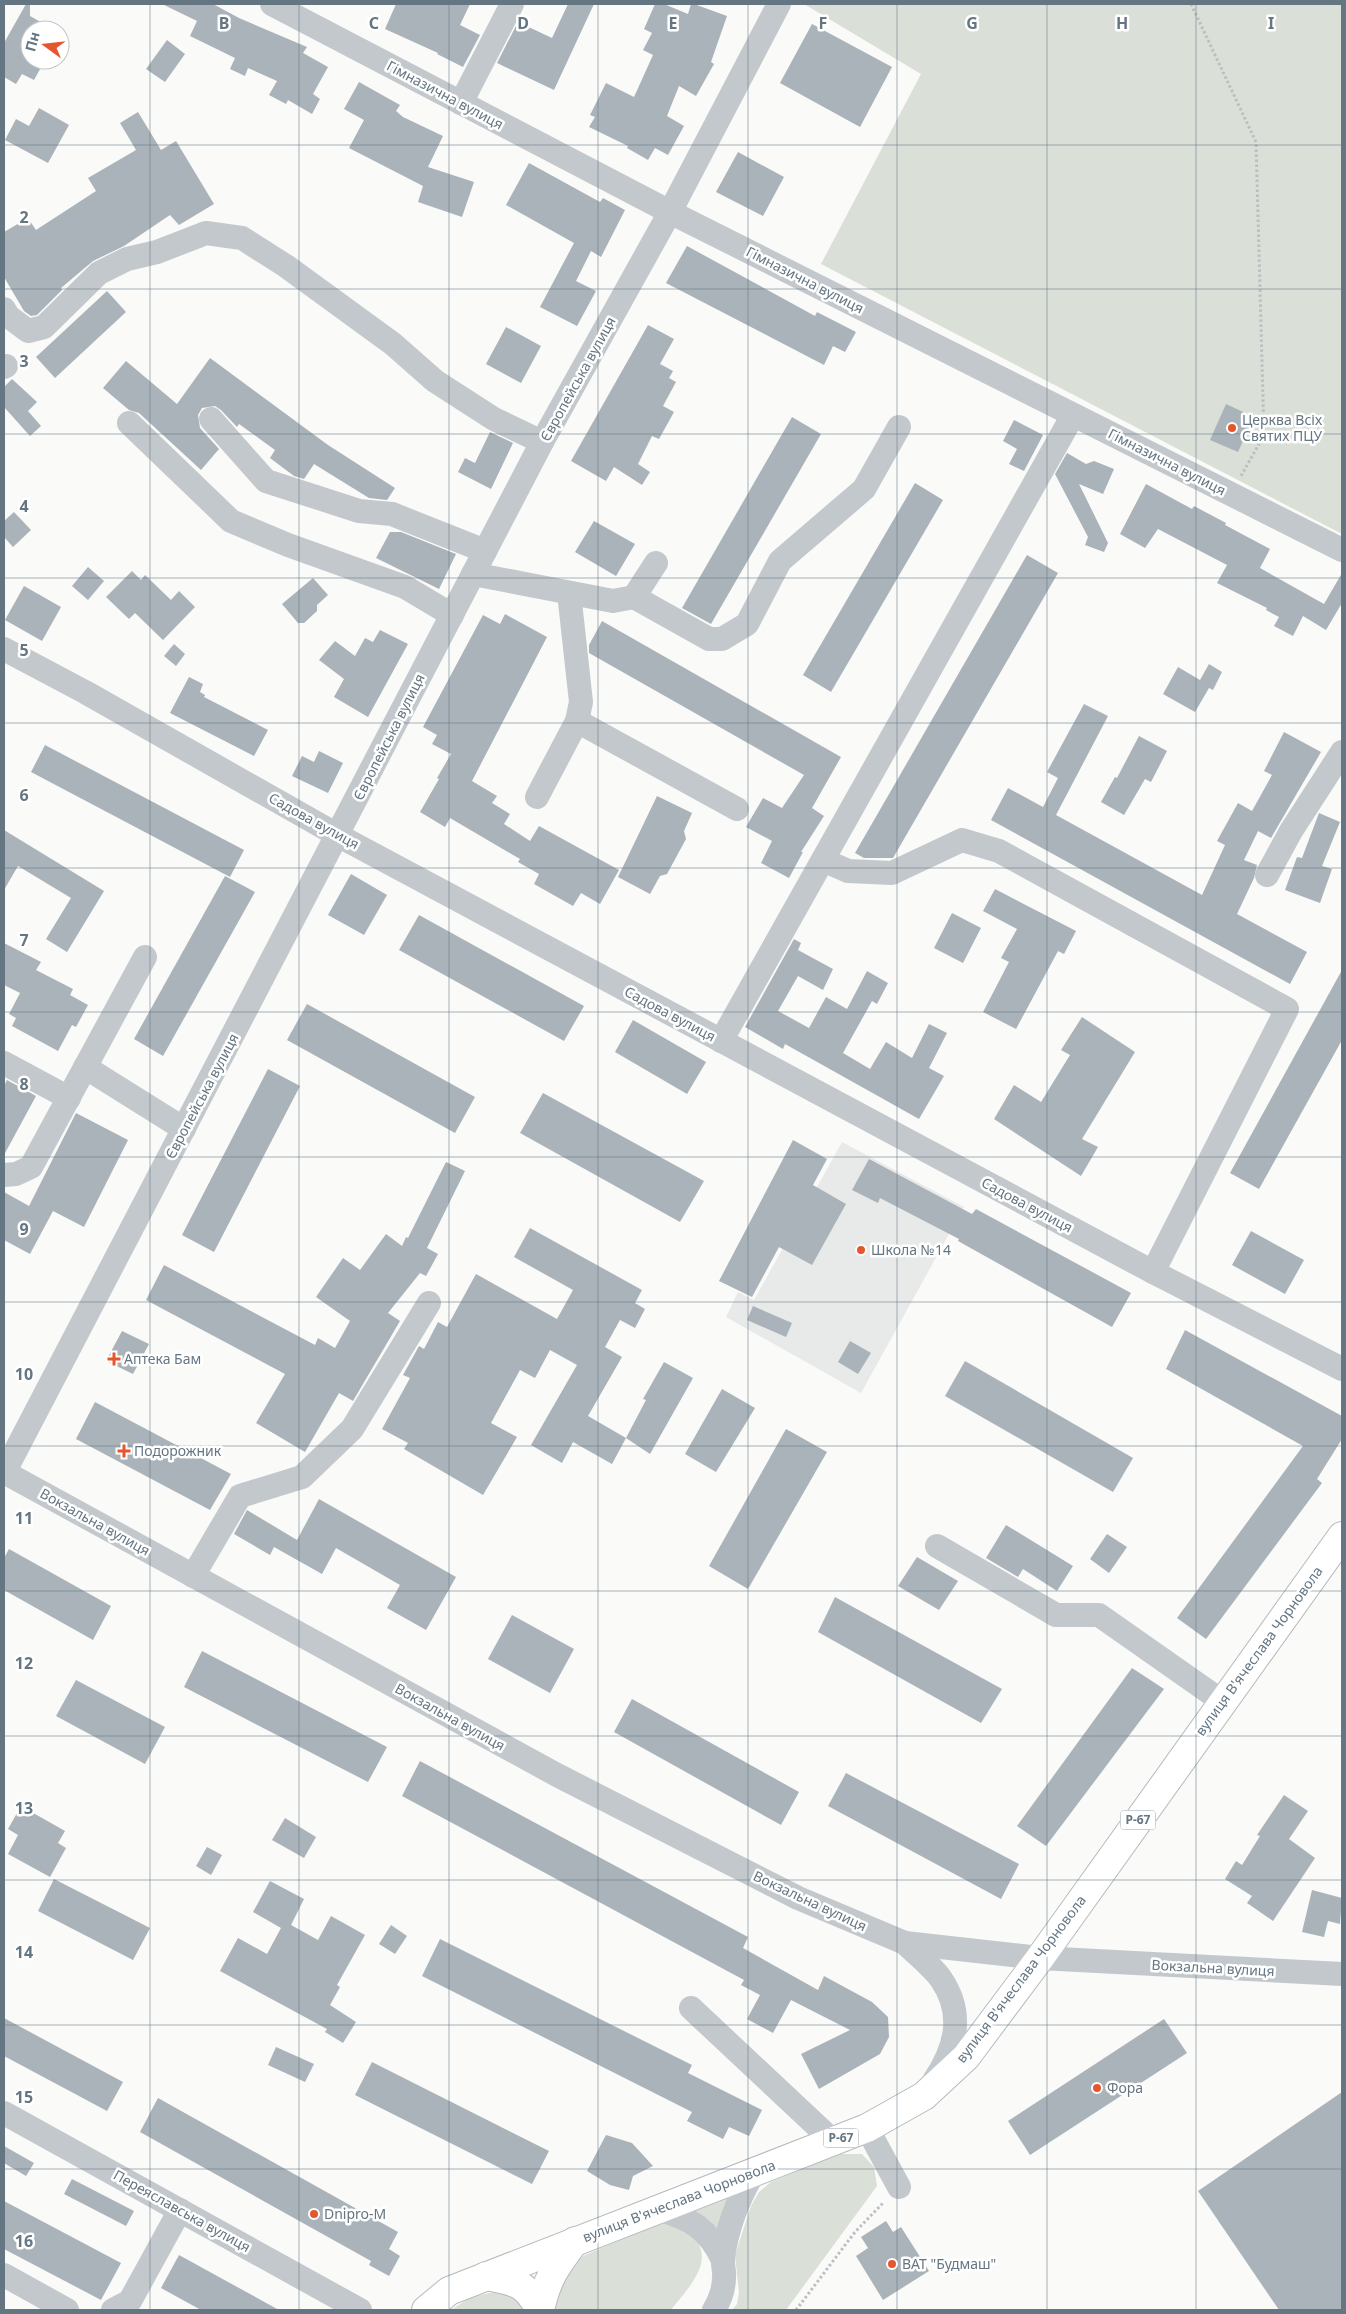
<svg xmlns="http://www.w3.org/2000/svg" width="1346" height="2314" viewBox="0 0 1346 2314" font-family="'Noto Sans',sans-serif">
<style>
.built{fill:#e8e9e9}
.green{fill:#dadfd7}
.building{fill:#aab3b9}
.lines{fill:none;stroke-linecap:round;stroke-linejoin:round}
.major-casing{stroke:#b5babe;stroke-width:30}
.path{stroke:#bbbfc2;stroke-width:3;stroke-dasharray:2.5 2.5;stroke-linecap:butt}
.minor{stroke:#c3c8cc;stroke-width:24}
.major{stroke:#fff;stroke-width:28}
.grid{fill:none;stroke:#657683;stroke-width:1;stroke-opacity:0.55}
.poi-dot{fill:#e4572e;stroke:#fff;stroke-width:2}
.labels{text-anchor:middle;stroke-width:5;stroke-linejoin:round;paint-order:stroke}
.shield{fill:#fff;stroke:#939fa8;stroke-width:1}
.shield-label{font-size:12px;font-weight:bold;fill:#657683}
.street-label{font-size:14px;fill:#657683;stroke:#fff}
.poi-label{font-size:14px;fill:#657683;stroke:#fff;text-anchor:start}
.grid-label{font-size:16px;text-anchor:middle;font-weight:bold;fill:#657683;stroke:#fff;stroke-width:5;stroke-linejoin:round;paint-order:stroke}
</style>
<rect width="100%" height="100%" fill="#fafaf8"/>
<polygon class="built" points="842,1142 964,1207 861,1393 726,1317 738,1292 754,1300"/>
<g class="green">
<polygon points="804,4 1342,4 1342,534 821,264 921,74"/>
<polygon points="839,2154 862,2154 874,2167 877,2186 786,2310 732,2310 737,2304 739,2293 735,2255 751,2206 759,2192 771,2182"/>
<polygon points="735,2190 720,2234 686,2209"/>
<path d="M 663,2221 C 676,2222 680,2225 690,2234 C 719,2258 688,2288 671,2310 L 551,2310 L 567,2269 L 583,2256 Z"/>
<polygon points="494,2292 505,2292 518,2297 523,2310 451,2310 471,2297"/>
</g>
<g class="building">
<polygon points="26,4 30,4 30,16 55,30 30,30 30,60 45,60 34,80 22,74 16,84 4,77 4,43"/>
<polygon points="162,4 213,4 239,18 307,47 303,53 328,67 313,94 320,99 312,114 288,100 286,104 269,95 277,81 248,68 245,76 230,69 235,58 190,36 197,21"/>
<polygon points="396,4 470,4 460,25 480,35 463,67 437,54 438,53 385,29"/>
<polygon points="568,4 594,4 554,90 497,63 518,22 552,38"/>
<polygon points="655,4 664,4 688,14 691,4 694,4 727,16 711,62 714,64 696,96 679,86 667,116 684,126 668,155 655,148 648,160 627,148 628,146 589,127 595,117 590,115 606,83 634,97 653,55 643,50 652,33 644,29"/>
<polygon points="812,24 892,67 860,127 780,83"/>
<polygon points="167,40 185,54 165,82 146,69"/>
<polygon points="359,82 400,105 396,111 403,117 443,136 428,167 474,182 462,217 418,202 423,186 349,148 364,120 344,109"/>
<polygon points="39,108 69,125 48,163 5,140 16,119 29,126"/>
<polygon points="138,112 161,150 176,141 214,204 179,225 170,215 124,246 93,261 61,288 62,290 37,315 31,316 24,311 4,277 4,232 28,218 36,230 96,191 88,178 136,150 120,123"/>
<polygon points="738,152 784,177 763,216 716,192"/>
<polygon points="529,163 600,202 603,198 625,210 601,257 591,251 576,281 596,291 577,326 540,307 574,243 506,205"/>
<polygon points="687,246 815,316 817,312 856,332 845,352 833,346 824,365 666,283"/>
<polygon points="107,291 126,312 55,378 36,357"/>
<polygon points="648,325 674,339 660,364 673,371 669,378 676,382 663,406 674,412 659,439 652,436 638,464 650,472 642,485 614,467 606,481 571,461"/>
<polygon points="506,327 541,346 521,383 486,364"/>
<polygon points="210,358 328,445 395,488 387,500 369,498 314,464 304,479 294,476 270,458 275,450 239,424 237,427 221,410 215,406 202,408 198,415 200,428 219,449 201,470 139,413 129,410 103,388 126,361 177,404"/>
<polygon points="12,379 37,402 28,411 41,426 30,436 4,407 4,387"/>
<polygon points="1226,404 1254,417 1238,452 1210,440"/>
<polygon points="792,417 821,434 711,624 682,608"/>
<polygon points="1014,420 1043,435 1024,471 1009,464 1017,449 1003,441"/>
<polygon points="490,432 513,443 491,489 458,472 465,458 475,463"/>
<polygon points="1067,453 1086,464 1094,461 1114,469 1103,494 1079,484 1108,543 1104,552 1085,545 1088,537 1055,474"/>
<polygon points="915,483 943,500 831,692 803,675"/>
<polygon points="1146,484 1192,509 1194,506 1226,523 1225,525 1270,549 1260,568 1324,604 1342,573 1342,603 1326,630 1303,616 1293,636 1274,626 1279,617 1266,610 1267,608 1217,583 1227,565 1158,529 1145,548 1120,534"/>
<polygon points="14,512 31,530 13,547 4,537 4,521"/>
<polygon points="594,521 635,544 616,576 575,552"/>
<polygon points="390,532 401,532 456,554 439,589 376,558"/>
<polygon points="1027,555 1058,573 893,858 864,858 855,853"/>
<polygon points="88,567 104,581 88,600 72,586"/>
<polygon points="132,571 141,580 145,575 171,600 179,591 195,607 163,640 135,613 129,619 106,597"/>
<polygon points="313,578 328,595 317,605 317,611 304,623 298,623 282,604"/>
<polygon points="24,586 61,607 42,641 5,620"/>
<polygon points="505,614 547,637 472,781 497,796 492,803 510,814 504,824 530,841 539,826 619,870 600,904 581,893 573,906 534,884 539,874 518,862 520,859 450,818 445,827 420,812 439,779 437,778 451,754 432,744 437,735 423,727 483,615 500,624"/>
<polygon points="602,621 841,757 812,808 824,816 801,852 803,852 789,878 761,863 772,841 746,827 763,798 782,808 804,775 589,653 589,645"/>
<polygon points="380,630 408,644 368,717 334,697 344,679 319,660 335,641 355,656 365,638 373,642"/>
<polygon points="174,644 185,654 176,666 164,656"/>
<polygon points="1209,664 1222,672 1213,690 1209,688 1195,712 1163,694 1178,667 1200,680"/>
<polygon points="189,677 203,684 200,692 205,695 204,697 268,730 254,756 170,713"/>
<polygon points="1084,704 1108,716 1056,815 1202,895 1225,845 1217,841 1238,803 1252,811 1272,775 1264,771 1284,732 1321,752 1271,838 1258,831 1244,860 1257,865 1254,878 1237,914 1307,952 1290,984 991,820 1008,788 1043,807 1058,778 1047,772"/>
<polygon points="1139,736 1167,751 1151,782 1145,779 1124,815 1101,802 1115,777 1117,778"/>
<polygon points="45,745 244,850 230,877 31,772"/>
<polygon points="319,751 343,763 328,793 292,776 302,756 314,762"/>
<polygon points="657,796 692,813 684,831 686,839 667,874 660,876 650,894 618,877"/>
<polygon points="1319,813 1340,822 1322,866 1332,869 1320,903 1285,890 1297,857 1302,858"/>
<polygon points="4,830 104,891 67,952 46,939 71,898 18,866 4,890"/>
<polygon points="351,874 387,895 364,935 328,915"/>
<polygon points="225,876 255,892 163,1056 134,1039"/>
<polygon points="995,889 1076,931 1064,954 1058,951 1016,1029 983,1012 1009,962 1001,958 1017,929 983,911"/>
<polygon points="952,913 981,928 963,963 934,948"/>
<polygon points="419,915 584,1006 564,1041 399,950"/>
<polygon points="794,939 801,943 798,950 833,969 823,990 798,976 778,1011 809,1028 826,997 847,1009 867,971 888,983 877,1004 872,1001 843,1053 870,1069 886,1042 912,1058 929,1024 947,1033 929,1068 944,1076 919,1119 785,1044 783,1049 745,1027"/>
<polygon points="4,943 41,962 36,970 73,989 70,995 88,1005 76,1027 72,1025 58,1051 12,1026 16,1018 9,1014 20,993 4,985"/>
<polygon points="1342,970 1342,1040 1259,1189 1230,1173"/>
<polygon points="307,1004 475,1097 455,1133 287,1040"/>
<polygon points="1082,1017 1135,1052 1082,1139 1098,1147 1081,1176 994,1119 1014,1085 1041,1102 1070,1055 1061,1050"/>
<polygon points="633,1020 706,1062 687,1094 615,1052"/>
<polygon points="268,1069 300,1086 214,1252 182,1235"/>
<polygon points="7,1080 36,1096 4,1155 4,1086"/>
<polygon points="543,1093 704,1181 680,1222 520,1133"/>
<polygon points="76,1113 128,1140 84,1227 53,1211 30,1254 4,1240 4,1192 29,1206"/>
<polygon points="793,1140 827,1159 813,1185 846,1204 812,1265 779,1247 752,1297 719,1281"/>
<polygon points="869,1159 972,1214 976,1209 1131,1293 1112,1327 958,1241 959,1239 880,1198 878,1203 852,1190"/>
<polygon points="446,1162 465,1171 427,1248 438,1254 426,1276 420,1273 388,1313 400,1321 353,1401 339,1393 305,1452 256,1423 285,1374 146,1300 164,1265 315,1345 318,1338 335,1348 350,1321 316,1297 343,1258 360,1270 386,1234 402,1246 406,1237 408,1238"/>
<polygon points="530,1228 642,1290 635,1303 645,1309 635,1328 620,1320 605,1347 622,1357 588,1416 626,1438 612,1464 573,1442 562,1463 531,1445 577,1365 550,1350 535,1378 520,1370 491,1423 517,1437 483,1495 404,1449 408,1443 382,1429 410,1378 403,1375 419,1346 424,1349 438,1322 447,1327 476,1274 557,1319 573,1290 514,1257"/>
<polygon points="1251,1231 1304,1260 1285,1294 1232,1265"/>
<polygon points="753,1306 792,1323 786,1337 747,1320"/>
<polygon points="1185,1330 1342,1416 1342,1439 1317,1479 1322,1483 1206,1639 1177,1618 1303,1446 1166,1369"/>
<polygon points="122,1331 149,1344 133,1374 106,1361"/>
<polygon points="850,1341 871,1353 858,1374 838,1362"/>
<polygon points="965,1361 1133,1458 1113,1492 945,1396"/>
<polygon points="664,1362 693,1378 650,1454 626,1438 646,1400 643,1399"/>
<polygon points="722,1389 755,1408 716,1472 685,1454"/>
<polygon points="95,1402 231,1474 210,1510 76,1439"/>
<polygon points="786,1429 827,1452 748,1589 709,1566"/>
<polygon points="319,1499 456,1577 426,1630 387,1608 400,1585 336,1548 322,1574 274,1547 270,1555 234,1534 247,1510 297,1540"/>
<polygon points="1006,1525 1073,1566 1057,1591 1023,1569 1018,1577 986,1558"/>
<polygon points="1107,1534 1127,1547 1109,1573 1090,1559"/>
<polygon points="9,1549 111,1606 93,1640 4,1590 4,1558"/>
<polygon points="917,1557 958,1581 939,1610 898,1586"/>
<polygon points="835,1597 1002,1689 981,1723 818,1632"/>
<polygon points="512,1615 574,1649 550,1693 488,1659"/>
<polygon points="202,1651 387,1747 368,1782 184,1687"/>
<polygon points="1132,1668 1164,1689 1046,1846 1017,1826"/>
<polygon points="76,1680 165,1727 145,1764 56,1716"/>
<polygon points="632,1699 799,1792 781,1825 614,1732"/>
<polygon points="420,1761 748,1937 743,1948 818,1990 824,1976 872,2002 888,2017 889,2037 880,2054 819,2089 801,2054 850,2030 791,2000 773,2033 747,2019 760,1995 741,1985 744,1980 402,1796"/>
<polygon points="846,1773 1019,1864 1001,1899 828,1806"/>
<polygon points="1284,1795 1308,1811 1289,1839 1315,1858 1273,1921 1247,1903 1252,1896 1225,1879 1236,1861 1242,1865 1260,1836 1257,1835"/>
<polygon points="21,1806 65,1831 58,1843 66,1848 50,1877 8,1854 18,1835 8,1829"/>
<polygon points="285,1818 316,1837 304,1858 272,1840"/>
<polygon points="207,1847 222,1855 211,1875 196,1866"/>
<polygon points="54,1879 150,1928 133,1960 38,1911"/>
<polygon points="270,1881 304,1899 291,1925 318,1940 331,1916 365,1935 337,1985 340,1987 330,2005 356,2022 343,2043 325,2032 327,2029 220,1971 238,1938 267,1954 281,1928 253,1912"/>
<polygon points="1312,1890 1342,1898 1340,1924 1328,1921 1324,1937 1302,1932"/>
<polygon points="391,1925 407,1936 395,1954 379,1944"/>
<polygon points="440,1939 692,2065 688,2073 762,2110 749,2136 729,2127 723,2139 687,2121 692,2112 422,1976"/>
<polygon points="4,2018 123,2082 107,2111 4,2056"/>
<polygon points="1164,2019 1187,2053 1030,2155 1008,2121"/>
<polygon points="276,2047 314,2064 305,2082 268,2065"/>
<polygon points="372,2062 549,2151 532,2184 355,2095"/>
<polygon points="1342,2092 1342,2310 1279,2310 1198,2191"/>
<polygon points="158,2098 398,2232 389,2249 400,2256 389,2276 369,2265 371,2261 140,2132"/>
<polygon points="606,2135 632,2143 653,2166 633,2176 629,2190 610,2185 587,2171"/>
<polygon points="4,2146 34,2163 26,2176 4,2163"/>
<polygon points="72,2179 134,2211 126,2226 64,2194"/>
<polygon points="4,2201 121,2263 101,2300 4,2249"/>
<polygon points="886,2221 893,2232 901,2227 929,2271 883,2300 856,2256 868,2248 861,2237"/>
<polygon points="179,2255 279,2310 201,2310 161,2288"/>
</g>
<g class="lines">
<defs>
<g id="major">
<path d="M 486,2276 C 516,2282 525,2282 540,2310"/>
<polyline points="426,2310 449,2291 867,2128 924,2096 966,2057 1040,1958 1342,1536"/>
<path d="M 540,2310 C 547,2278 556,2266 575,2241"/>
</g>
</defs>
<use href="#major" class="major-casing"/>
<g class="path">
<polyline points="1191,4 1256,142 1264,435 1241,476"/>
<polyline points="796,2310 855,2232 884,2202"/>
</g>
<g class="minor">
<polyline points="272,4 670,212 1342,550"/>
<polyline points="461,103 512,4"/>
<polyline points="4,309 8,316 28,331 44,327 99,273 127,259 157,252 206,233 242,238 286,266 393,344 435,381 494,419 542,442"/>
<polyline points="4,367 6,366"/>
<polyline points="211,419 266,481 359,511 392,514 485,551"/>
<polyline points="129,423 231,521 288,545 405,587 452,615"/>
<polyline points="473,574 613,601 634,597 656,563"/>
<polyline points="634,597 709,639 722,639 747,624 780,561 864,489 899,427"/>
<polyline points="4,649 85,692 339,836 1153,1272 1342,1369"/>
<polyline points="577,721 737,809"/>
<polyline points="537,797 577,721 581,702 569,593"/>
<polyline points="823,860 848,871 892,873 962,840 999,851 1287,1009 1153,1272"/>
<polyline points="1267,875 1291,831 1342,752"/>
<polyline points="721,1041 1073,415"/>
<polyline points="4,1063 69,1098"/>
<polyline points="85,1067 184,1129"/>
<polyline points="4,1175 16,1174 31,1167 145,957"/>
<polyline points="4,1472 557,1775 798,1898 905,1943 1040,1958 1342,1974"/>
<polyline points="4,1473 542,442 670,212 779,4"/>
<polyline points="937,1546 1056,1615 1099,1615 1223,1702"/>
<polyline points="193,1576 240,1496 302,1477 352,1429 429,1303"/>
<path d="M 905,1943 C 916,1954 932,1966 941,1979 C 965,2014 956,2048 934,2081"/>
<polyline points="691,2008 833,2141"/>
<polyline points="4,2113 360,2310"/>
<polyline points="867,2128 899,2187"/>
<path d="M 658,2209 C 691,2219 708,2228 723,2260"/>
<polyline points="4,2275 67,2310"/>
<polyline points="113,2310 130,2301 180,2210"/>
<path d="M 714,2310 C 720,2300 724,2289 724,2277 C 725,2271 722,2265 723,2258 C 727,2227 738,2199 754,2172"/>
</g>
<use href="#major" class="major"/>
</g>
<path class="grid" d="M 150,4 L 150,2310M 299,4 L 299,2310M 449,4 L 449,2310M 598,4 L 598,2310M 748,4 L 748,2310M 897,4 L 897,2310M 1047,4 L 1047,2310M 1196,4 L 1196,2310M 4,145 L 1342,145M 4,289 L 1342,289M 4,434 L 1342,434M 4,578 L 1342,578M 4,723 L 1342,723M 4,868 L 1342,868M 4,1012 L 1342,1012M 4,1157 L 1342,1157M 4,1302 L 1342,1302M 4,1446 L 1342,1446M 4,1591 L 1342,1591M 4,1736 L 1342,1736M 4,1880 L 1342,1880M 4,2025 L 1342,2025M 4,2169 L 1342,2169"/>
<g class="poi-dot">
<circle cx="1232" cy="428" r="5"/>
<circle cx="861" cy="1250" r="5"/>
<path d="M111.5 1351.5h5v5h5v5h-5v5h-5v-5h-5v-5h5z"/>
<path d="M121.5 1443.5h5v5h5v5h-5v5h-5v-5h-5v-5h5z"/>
<circle cx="1097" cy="2088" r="5"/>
<circle cx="314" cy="2214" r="5"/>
<circle cx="892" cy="2264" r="5"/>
</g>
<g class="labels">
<g class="shield">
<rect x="1120.5" y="1810.5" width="35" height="19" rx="4"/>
<rect x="823.5" y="2128.5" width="35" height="19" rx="4"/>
</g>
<g class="shield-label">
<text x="1138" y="1824">Р-67</text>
<text x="841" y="2142">Р-67</text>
</g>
<g class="street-label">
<text transform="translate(445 95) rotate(28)" y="5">Гімназична вулиця</text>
<text transform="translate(805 280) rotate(27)" y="5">Гімназична вулиця</text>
<text transform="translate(578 379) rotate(-61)" y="5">Європейська вулиця</text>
<text transform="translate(1167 462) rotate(27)" y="5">Гімназична вулиця</text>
<text transform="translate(389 737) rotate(-63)" y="5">Європейська вулиця</text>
<text transform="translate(314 821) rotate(29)" y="5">Садова вулиця</text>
<text transform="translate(670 1014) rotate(28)" y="5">Садова вулиця</text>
<text transform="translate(202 1096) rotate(-62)" y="5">Європейська вулиця</text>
<text transform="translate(1027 1205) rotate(28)" y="5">Садова вулиця</text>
<text transform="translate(95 1522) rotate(29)" y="5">Вокзальна вулиця</text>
<text transform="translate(1259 1651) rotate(-54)" y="5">вулиця В'ячеслава Чорновола</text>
<text transform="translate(450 1717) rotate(29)" y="5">Вокзальна вулиця</text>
<text transform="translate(810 1901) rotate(25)" y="5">Вокзальна вулиця</text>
<text transform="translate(1213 1968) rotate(3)" y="5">Вокзальна вулиця</text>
<text transform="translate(1021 1979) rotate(-53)" y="5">вулиця В'ячеслава Чорновола</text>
<text transform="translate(679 2201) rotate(-21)" y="5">вулиця В'ячеслава Чорновола</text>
<text transform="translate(182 2211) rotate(29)" y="5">Переяславська вулиця</text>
</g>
<g class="poi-label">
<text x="1242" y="425">Церква Всіх<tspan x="1242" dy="16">Святих ПЦУ</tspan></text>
<text x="871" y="1255">Школа №14</text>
<text x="124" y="1364">Аптека Бам</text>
<text x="134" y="1456">Подорожник</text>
<text x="1107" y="2093">Фора</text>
<text x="324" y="2219">Dnipro-M</text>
<text x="902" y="2269">ВАТ "Будмаш"</text>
</g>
</g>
<g class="grid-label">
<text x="224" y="29">B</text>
<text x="374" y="29">C</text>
<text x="523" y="29">D</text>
<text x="673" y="29">E</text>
<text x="823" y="29">F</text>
<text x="972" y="29">G</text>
<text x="1122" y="29">H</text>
<text x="1271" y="29">I</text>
<text x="24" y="223">2</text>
<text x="24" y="367">3</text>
<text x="24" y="512">4</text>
<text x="24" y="656">5</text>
<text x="24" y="801">6</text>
<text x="24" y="946">7</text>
<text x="24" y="1090">8</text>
<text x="24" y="1235">9</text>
<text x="24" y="1380">10</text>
<text x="24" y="1524">11</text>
<text x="24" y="1669">12</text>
<text x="24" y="1814">13</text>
<text x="24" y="1958">14</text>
<text x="24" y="2103">15</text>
<text x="24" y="2247">16</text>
</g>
<rect width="1346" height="2314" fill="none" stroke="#657683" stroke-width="10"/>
<g transform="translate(45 45) rotate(285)"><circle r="24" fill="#ffffff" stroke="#c1c8cd"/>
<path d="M0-4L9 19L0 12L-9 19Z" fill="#e4572e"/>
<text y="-8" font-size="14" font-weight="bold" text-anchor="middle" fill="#657683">Пн</text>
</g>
</svg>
